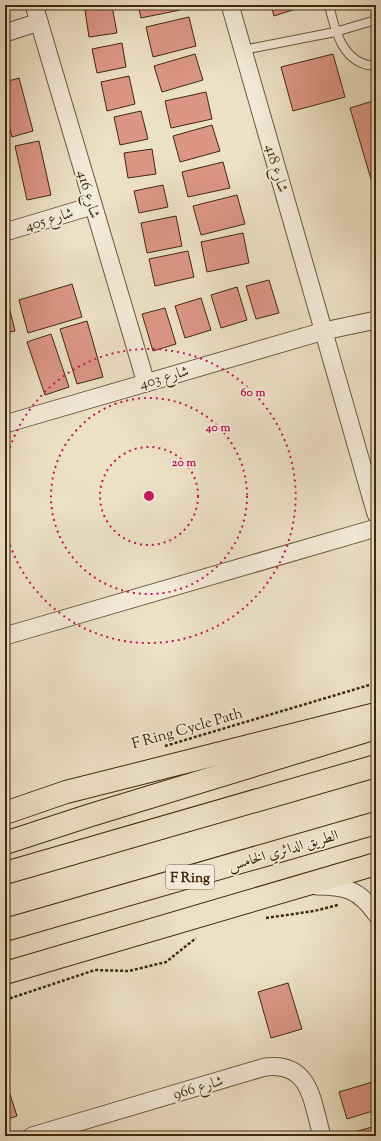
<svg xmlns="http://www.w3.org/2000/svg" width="381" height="1141" viewBox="0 0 381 1141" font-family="'Sorts Mill Goudy',Amiri,serif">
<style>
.building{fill:#dc9686;stroke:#40290b}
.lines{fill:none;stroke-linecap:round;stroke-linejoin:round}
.lane-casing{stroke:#6b573a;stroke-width:10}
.street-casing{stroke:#6b573a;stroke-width:19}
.highway-casing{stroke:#40290b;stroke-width:24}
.path{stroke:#40290b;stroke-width:2.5;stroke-dasharray:3 2;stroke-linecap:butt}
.lane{stroke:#f3ebd9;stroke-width:8}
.street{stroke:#f3ebd9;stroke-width:17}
.highway{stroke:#ece0c5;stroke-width:22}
.ring{fill:none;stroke:#c2185b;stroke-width:2;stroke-dasharray:2 4}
.labels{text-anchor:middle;stroke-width:3.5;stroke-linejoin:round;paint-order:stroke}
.shield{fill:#f3ebd9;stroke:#766349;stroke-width:1}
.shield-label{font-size:14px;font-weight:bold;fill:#40290b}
.street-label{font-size:15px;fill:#40290b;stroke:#f3ebd9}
.centre{fill:#c2185b;stroke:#f3ebd9;stroke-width:2}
.ring-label{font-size:12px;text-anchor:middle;font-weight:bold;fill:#c2185b;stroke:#f3ebd9;stroke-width:3.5;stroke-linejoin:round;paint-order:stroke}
</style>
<rect width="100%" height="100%" fill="#ece0c5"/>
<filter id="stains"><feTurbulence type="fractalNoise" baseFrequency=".005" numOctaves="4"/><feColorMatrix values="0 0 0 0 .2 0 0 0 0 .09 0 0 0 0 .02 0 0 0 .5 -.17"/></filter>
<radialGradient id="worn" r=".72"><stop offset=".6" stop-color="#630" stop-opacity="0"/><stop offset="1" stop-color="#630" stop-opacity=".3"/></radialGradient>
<g class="building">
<polygon points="138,5 179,5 180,10 141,18"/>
<polygon points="271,5 308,5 274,16"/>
<polygon points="112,6 117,33 89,37 85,10"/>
<polygon points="189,17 196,46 153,57 146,27"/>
<polygon points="122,43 126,67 97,73 92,49"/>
<polygon points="195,54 203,80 162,92 154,66"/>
<polygon points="333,54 345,97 293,111 281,67"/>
<polygon points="129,76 135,104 107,111 101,82"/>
<polygon points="19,78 33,131 12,137 5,112 5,82"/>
<polygon points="206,92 212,119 171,128 165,101"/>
<polygon points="376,100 376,196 350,108"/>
<polygon points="141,111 148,139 120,145 114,117"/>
<polygon points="212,125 220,151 180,162 173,136"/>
<polygon points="39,141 51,195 27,200 15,146"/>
<polygon points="152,149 156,174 128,178 124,153"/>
<polygon points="223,162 230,188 188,197 182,172"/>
<polygon points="163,185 168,207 139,213 134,191"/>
<polygon points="237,195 245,224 201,235 193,206"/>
<polygon points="176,216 182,246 147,253 141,223"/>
<polygon points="243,233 249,263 207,272 201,242"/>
<polygon points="188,251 194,277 155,286 149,259"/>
<polygon points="269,280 279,313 256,319 246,286"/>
<polygon points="72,284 82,317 28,333 19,300"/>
<polygon points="237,287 247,320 221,328 211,295"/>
<polygon points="5,290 15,331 5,333"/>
<polygon points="201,298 211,330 185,338 175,306"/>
<polygon points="165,308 176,344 153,351 142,314"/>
<polygon points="87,321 103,377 77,384 60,329"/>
<polygon points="51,334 69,387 45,395 27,342"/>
<polygon points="288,983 302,1029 271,1038 258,992"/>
<polygon points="5,1079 17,1116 5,1120"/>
<polygon points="376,1081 376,1110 347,1119 339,1092"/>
<polygon points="376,1126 376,1136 351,1136 350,1133"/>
</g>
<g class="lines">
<defs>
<g id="lane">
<path d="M 329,5 C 335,31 343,65 376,66"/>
<polyline points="243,50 335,32 376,20"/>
</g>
<g id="street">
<polyline points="34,5 146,383"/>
<polyline points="230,5 376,514"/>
<polyline points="5,33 39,22"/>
<polyline points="5,232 92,206"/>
<polyline points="5,424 324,331 376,320"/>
<polyline points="5,636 376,528"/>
<path d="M 316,886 C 345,886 359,889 376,914"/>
<path d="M 32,1136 L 265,1067 C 311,1061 312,1102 322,1136"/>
</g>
<g id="highway">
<polyline points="5,813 66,792 376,714"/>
<polyline points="5,843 91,815 376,728"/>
<polyline points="5,873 376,766"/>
<polyline points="5,930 376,823"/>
<polyline points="5,973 376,864"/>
</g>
</defs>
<use href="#lane" class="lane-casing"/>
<use href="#street" class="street-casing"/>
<use href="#highway" class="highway-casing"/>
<g class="path">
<polyline points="165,746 376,683"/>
<polyline points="266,918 314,911 338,905"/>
<polyline points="5,1000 95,970 129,971 166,962 196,938"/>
</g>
<use href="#lane" class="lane"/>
<use href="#street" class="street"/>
<use href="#highway" class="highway"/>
</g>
<g class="ring">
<circle cx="149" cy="496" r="49"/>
<circle cx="149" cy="496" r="98"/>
<path d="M5 465A147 147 0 1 1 5 527"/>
</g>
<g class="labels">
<rect class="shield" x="166" y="865" width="48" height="24" rx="3"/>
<g class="shield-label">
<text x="190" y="882">F Ring</text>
</g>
<g class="street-label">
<text transform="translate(277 168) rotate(74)" y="5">شارع 418</text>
<text transform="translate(89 194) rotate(74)" y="5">شارع 416</text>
<text transform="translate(49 219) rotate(-17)" y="5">شارع 405</text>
<text transform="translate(164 377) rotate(-16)" y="5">شارع 403</text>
<text transform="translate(187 728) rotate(-16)" y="5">F Ring Cycle Path</text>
<text transform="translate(283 850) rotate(-16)" y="5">الطريق الدائري الخامس</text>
<text transform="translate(198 1087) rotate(-16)" y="5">شارع 966</text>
</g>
</g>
<circle cx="149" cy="496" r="6" class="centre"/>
<g class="ring-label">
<text x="253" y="396">60 m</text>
<text x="218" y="431">40 m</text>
<text x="184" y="466">20 m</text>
</g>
<rect width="381" height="1141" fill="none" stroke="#ece0c5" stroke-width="20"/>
<rect x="6" y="6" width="369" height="1129" fill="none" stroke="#40290b" stroke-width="2"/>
<rect x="10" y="10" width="361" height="1121" fill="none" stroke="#40290b"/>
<rect width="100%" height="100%" filter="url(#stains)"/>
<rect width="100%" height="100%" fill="url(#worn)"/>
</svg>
